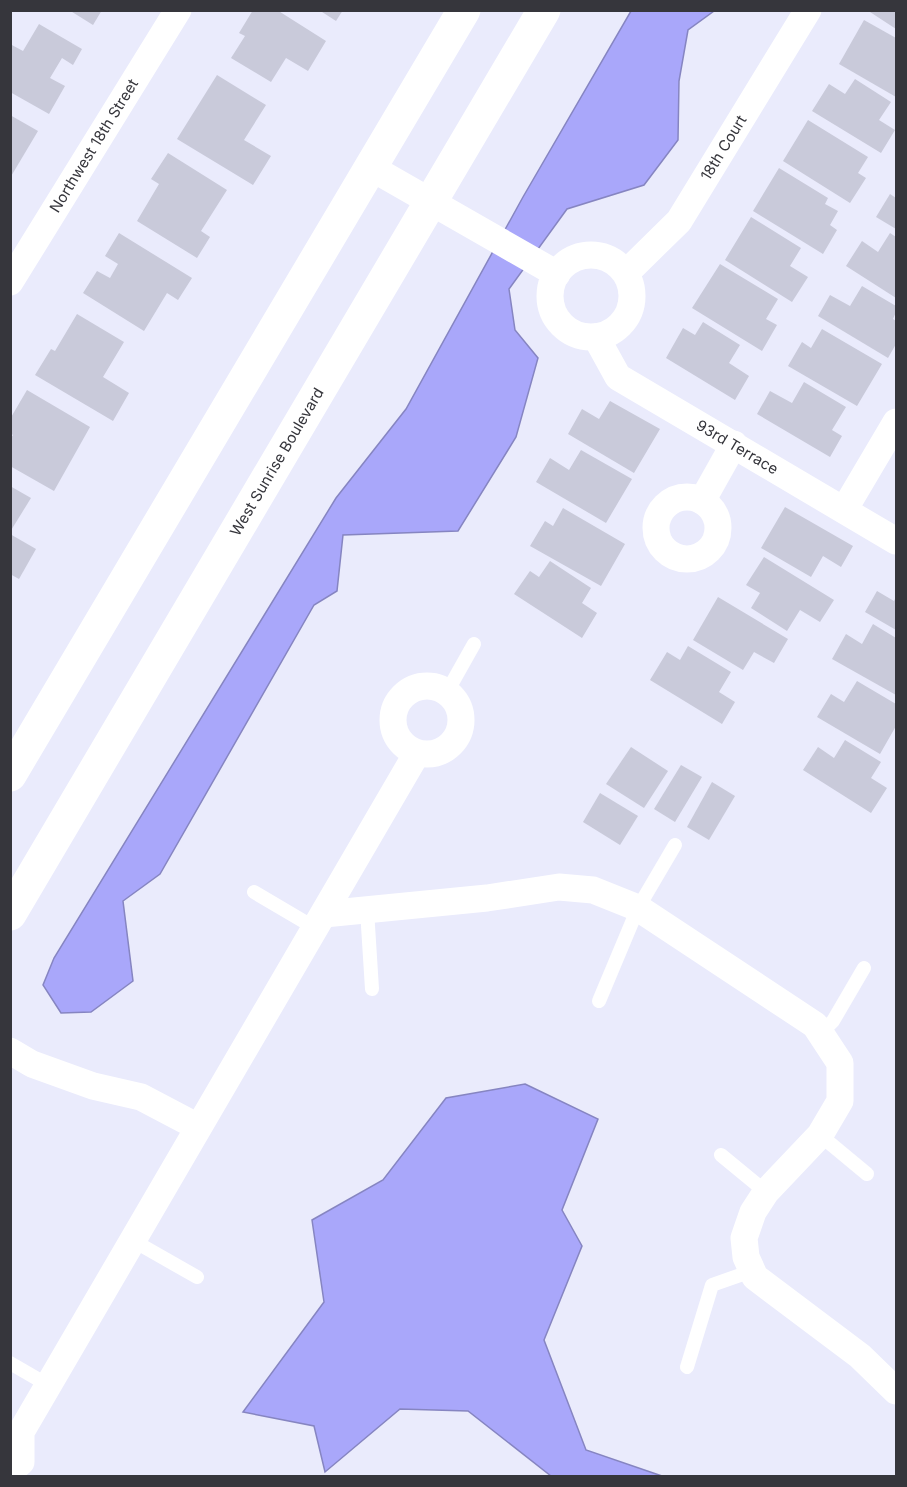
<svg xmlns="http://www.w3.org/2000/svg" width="907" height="1487" viewBox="0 0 907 1487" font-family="Inter,sans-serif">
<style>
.water{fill:#a9a7fa;stroke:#8685c1;stroke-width:1.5}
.building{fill:#c9cada}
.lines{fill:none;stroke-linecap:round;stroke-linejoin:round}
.service{stroke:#fff;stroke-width:14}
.minor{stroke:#fff;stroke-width:27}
.trunk{stroke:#fff;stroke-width:33}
.labels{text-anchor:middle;stroke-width:5;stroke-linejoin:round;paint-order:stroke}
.street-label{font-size:15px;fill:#36363c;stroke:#fff}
</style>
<rect width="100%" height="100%" fill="#eaebfc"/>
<g class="water">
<polygon points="631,11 714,11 688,30 679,81 678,140 644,185 567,209 509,289 515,330 538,358 516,437 458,531 343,535 337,591 314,605 160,874 123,901 133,981 91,1012 61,1013 43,985 54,958 336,498 406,409 523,197"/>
<polygon points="525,1084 598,1119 562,1210 582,1246 544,1340 586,1450 662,1476 551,1476 468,1411 400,1409 325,1472 314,1426 243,1412 324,1302 312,1220 383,1180 446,1098"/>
</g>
<g class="building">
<polygon points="69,10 102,10 93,25"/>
<polygon points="253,10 277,10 326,41 308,71 286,58 271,82 231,58 245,36 239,33"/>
<polygon points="319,10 343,10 336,21"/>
<polygon points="871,10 896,10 896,29 870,12"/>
<polygon points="864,20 896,38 896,97 839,64"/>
<polygon points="39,24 82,49 73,65 62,58 50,78 65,86 49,114 10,92 10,44 23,51"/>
<polygon points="217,75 266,105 244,140 271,156 253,185 177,139"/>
<polygon points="855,79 891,102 879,120 895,130 881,153 812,111 829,84 845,94"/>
<polygon points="10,115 38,131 10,178"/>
<polygon points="808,120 868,157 858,173 866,178 850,203 783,161"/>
<polygon points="168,153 227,190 201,231 210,237 197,258 137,221 159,184 151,179"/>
<polygon points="779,168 828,198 825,204 838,211 830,225 837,230 823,254 753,211"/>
<polygon points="890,194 896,198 896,229 876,217"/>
<polygon points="751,217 801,248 790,266 808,277 792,302 725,260"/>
<polygon points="119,233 192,278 178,300 167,293 144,331 83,293 97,271 110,278 118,264 105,256"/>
<polygon points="890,233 896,237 896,298 846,266 862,241 878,252"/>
<polygon points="720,264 778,299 766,319 777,325 762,351 692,308"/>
<polygon points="862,286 896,306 896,312 893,319 896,321 896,344 888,358 818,316 830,295 850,306"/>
<polygon points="77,314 124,342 103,377 129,393 113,421 35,375 51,349 55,351"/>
<polygon points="703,322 740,345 729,363 749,376 735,400 666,358 683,328 695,335"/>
<polygon points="822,329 882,364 857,406 788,366 802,342 811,348"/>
<polygon points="804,382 846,407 832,430 842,436 830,457 757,414 770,391 792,403"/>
<polygon points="27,390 90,427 54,491 10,466 10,439 13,435 10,433 10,419"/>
<polygon points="610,401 660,429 634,473 568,434 582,409 599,419"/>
<polygon points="581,450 632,479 606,523 536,482 550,458 569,470"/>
<polygon points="10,486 31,498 10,532"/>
<polygon points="785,507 853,546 841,567 823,556 811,577 761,548"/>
<polygon points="563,508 625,544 601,586 530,546 545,521 553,526"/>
<polygon points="10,534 36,549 19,579 10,574"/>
<polygon points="764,557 834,600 820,622 800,610 787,631 751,608 760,593 746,585"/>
<polygon points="550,561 591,588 582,603 597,613 582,638 514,594 530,571 539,577"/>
<polygon points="877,591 894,601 896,597 896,630 865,612"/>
<polygon points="718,597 788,639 774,663 754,652 743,670 693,640"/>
<polygon points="873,624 896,638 896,695 832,659 846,634 862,644"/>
<polygon points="688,646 731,672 719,692 735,702 722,724 650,680 667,652 680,660"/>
<polygon points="857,681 896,704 896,726 880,754 817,717 831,694 844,702"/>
<polygon points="845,740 881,762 871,778 887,788 871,813 803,770 818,747 834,758"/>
<polygon points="631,747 668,771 644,808 606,784"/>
<polygon points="681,765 702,777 675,822 654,809"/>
<polygon points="712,782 735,796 709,840 687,827"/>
<polygon points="600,793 638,816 620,845 583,822"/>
</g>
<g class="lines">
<g class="service">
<polyline points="447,692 474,644"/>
<polyline points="254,892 315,928"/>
<polyline points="367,910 372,989"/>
<polyline points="599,1001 638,908 675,845"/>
<polyline points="821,1033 833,1021 864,968"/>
<polyline points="820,1135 867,1174"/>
<polyline points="721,1155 766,1192"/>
<polyline points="132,1240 197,1277"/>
<polyline points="10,1363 48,1385"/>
<polyline points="687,1367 712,1285 752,1271"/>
</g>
<g class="minor">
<polyline points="370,167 557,274"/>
<circle cx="591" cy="296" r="41"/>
<path id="s1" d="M 626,273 L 679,221 L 808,10"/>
<path id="s2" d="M 10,282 L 178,10"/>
<path id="s3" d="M 596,337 L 618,377 L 896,541"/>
<circle cx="687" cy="528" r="31"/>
<polyline points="702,501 734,444"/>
<polyline points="844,510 896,422"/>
<circle cx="427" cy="720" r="34"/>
<polyline points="324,914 487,898 559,887 593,890 638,908 815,1025 840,1063 840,1101 820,1135 766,1192 753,1212 744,1238 746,1257 755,1277 860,1356 896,1391"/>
<polyline points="10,1051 32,1064 93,1086 141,1097 198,1127"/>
<polyline points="10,1471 21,1462 21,1432 417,753"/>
</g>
<g class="trunk">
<polyline points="10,775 464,10"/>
<path id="s4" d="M 10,914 L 544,10"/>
</g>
</g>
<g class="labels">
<g class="street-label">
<text dy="5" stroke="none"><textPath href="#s2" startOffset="160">Northwest 18th Street</textPath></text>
<text dy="5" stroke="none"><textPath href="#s1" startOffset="160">18th Court</textPath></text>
<text dy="5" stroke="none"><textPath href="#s3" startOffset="184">93rd Terrace</textPath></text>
<text dy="5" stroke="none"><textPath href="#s4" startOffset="525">West Sunrise Boulevard</textPath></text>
</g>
</g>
<rect width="907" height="1487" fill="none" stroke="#36363c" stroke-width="24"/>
</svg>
